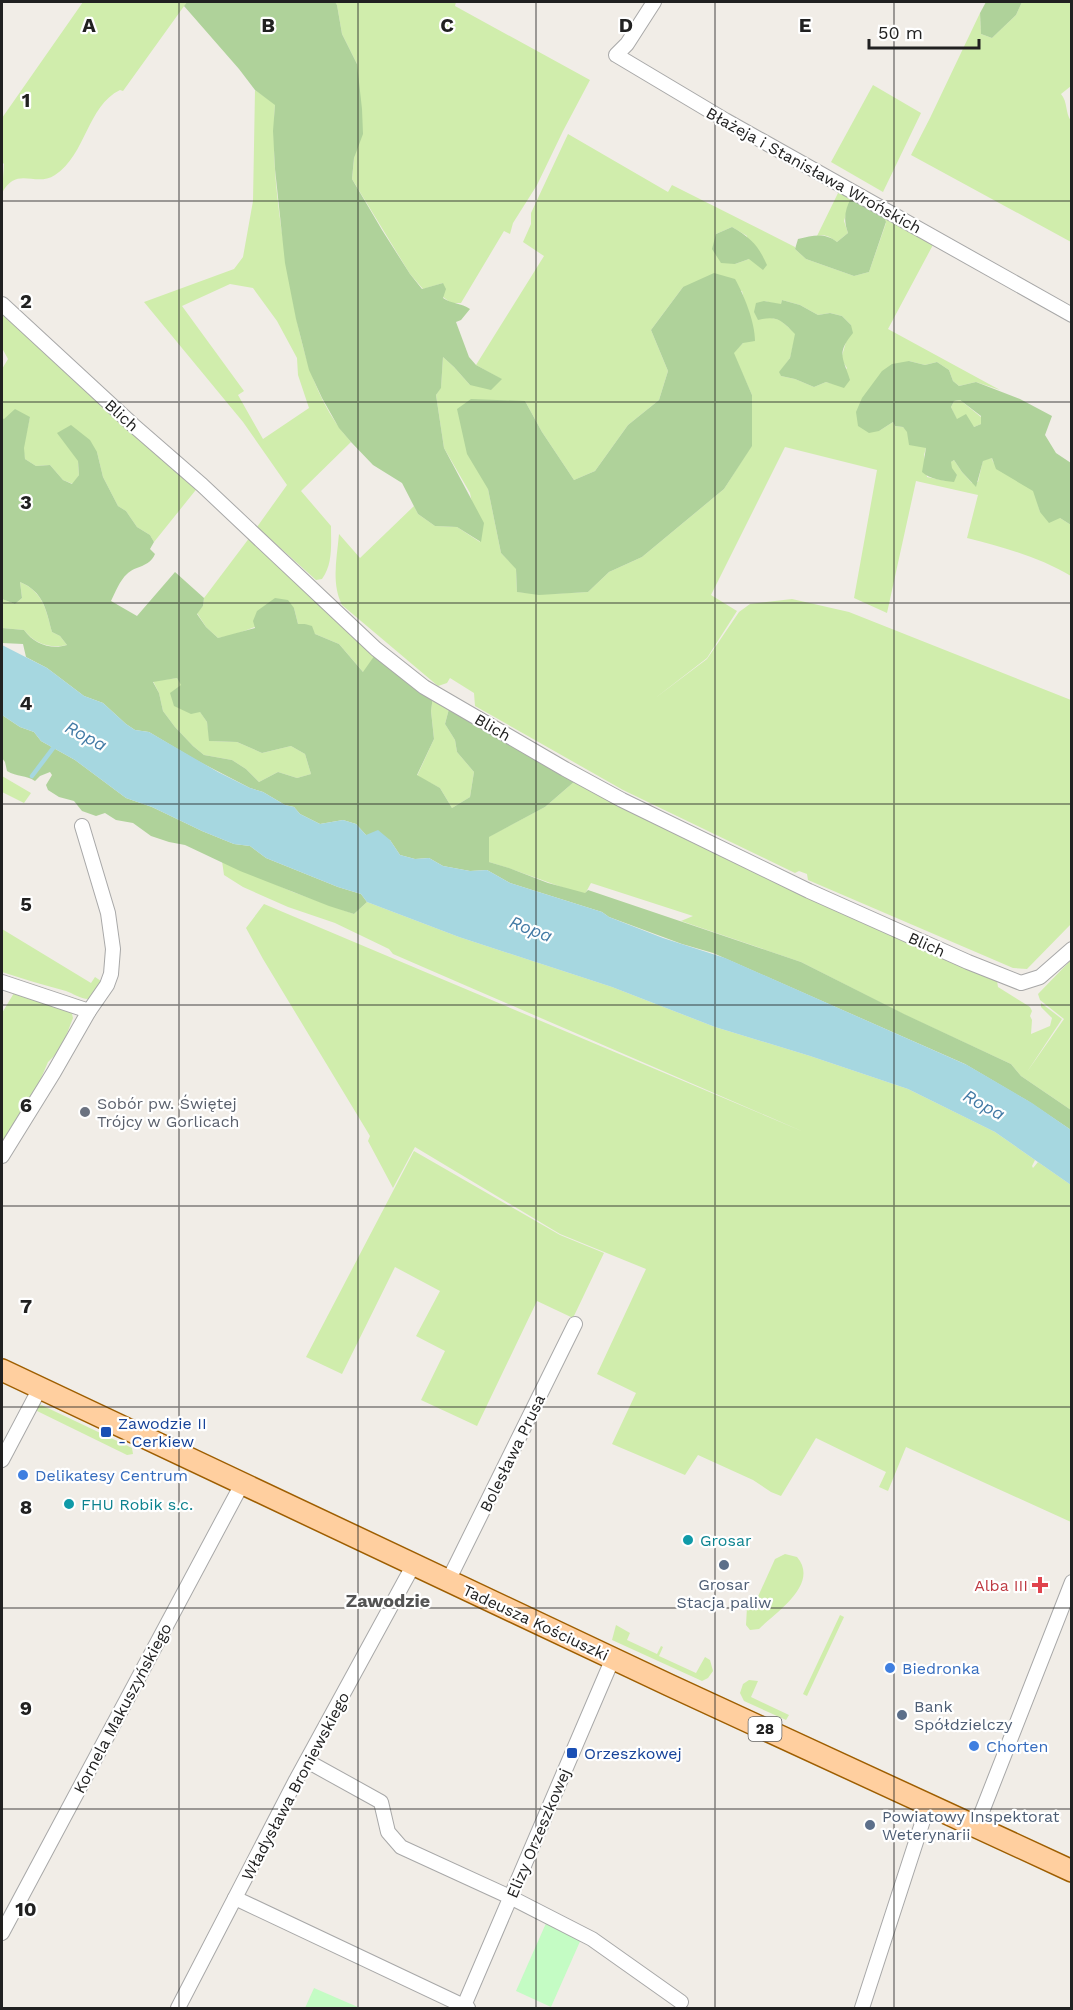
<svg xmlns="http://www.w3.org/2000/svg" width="1073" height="2010" viewBox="0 0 1073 2010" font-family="'Work Sans',sans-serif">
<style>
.grass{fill:#d0edac;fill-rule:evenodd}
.forest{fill:#afd29a;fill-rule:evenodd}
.park{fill:#c4fcc4}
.water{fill:#a6d7e0}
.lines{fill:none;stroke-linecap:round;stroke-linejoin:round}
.stream{stroke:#a6d7e0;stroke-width:4.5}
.street-casing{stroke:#a8a8a8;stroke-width:16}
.primary-casing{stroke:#9e5e00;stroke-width:24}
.street{stroke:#fff;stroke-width:14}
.primary{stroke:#ffcf9f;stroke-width:21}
.grid{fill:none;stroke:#212121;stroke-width:1.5;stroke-opacity:0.55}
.worship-dot{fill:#6b7280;stroke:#fff;stroke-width:2}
.transit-dot{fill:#1a4fb4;stroke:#fff;stroke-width:2}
.shop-dot{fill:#3f7fe0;stroke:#fff;stroke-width:2}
.culture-dot{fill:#0f9aa8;stroke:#fff;stroke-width:2}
.service-dot{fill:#5c6f8a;stroke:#fff;stroke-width:2}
.health-dot{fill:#e0444e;stroke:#fff;stroke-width:2}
.labels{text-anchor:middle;stroke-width:4.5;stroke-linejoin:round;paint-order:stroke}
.shield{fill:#fff;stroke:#646464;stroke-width:1.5}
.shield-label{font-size:15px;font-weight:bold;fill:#212121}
.street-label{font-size:16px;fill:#212121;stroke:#fff}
.worship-label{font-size:16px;fill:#5b616d;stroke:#fff;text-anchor:start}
.transit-label{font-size:16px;fill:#164399;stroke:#fff;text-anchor:start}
.shop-label{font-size:16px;fill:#366cbe;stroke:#fff;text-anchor:start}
.culture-label{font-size:16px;fill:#0d838f;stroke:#fff;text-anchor:start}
.service-label{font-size:16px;fill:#4e5e75;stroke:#fff;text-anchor:start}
.health-label{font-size:16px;fill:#be3a42;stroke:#fff;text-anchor:end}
.water-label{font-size:18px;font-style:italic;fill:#427aa5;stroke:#fff}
.neighbourhood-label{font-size:18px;font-weight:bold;fill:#545454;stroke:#fff}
.grid-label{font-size:20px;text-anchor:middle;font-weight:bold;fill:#212121;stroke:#fff;stroke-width:4.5;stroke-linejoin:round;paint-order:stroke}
</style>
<rect width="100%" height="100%" fill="#f1ede7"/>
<g class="grass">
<path d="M 83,2 L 187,2 L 123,91 L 120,90 C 87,106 86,155 55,175 C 35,188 17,165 2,193 L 4,164 L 2,162 L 2,118 Z"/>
<polygon points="335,2 456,2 455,6 590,80 563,131 537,185 513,223 510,234 504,231 461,303 451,303 443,297 443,283 423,289 410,274 352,179 354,158 357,146 357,64 342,34 337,5"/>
<path d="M 1022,2 L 1071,2 L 1071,86 L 1061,94 C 1068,102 1065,113 1071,121 L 1071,242 L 911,155 L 930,118 L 980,13 L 981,34 L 992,38 L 1016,15 Z"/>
<polygon points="873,85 921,113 883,192 831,162"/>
<path d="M 255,90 L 275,104 C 271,158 278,211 287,264 C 297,326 307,393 351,442 L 301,491 L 331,526 C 331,544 333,564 322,579 L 316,580 L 257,527 L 287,485 L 243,422 L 144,302 L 234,269 L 243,257 L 253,201 ZM 230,284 L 253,288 L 277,321 L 297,358 L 298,375 L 309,408 L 263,439 L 238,395 L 244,391 L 182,306 Z"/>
<path d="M 568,134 L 668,192 L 672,185 L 795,247 L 795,249 L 806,259 L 854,276 L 869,272 L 886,223 L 884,216 L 934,243 L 888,329 L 1000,390 L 976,382 L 959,386 L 953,381 L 949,370 L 937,362 L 925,365 L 909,361 L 879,431 L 893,422 L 895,426 L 903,427 L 926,448 L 924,455 L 927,477 L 946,481 L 957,476 L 951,468 L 951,462 L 954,460 L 962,472 L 972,483 L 978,482 L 983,460 L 992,458 L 993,462 L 1034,491 L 1040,512 L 1060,518 L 1071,525 L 1071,576 C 1039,557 1003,547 967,538 L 978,495 L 916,481 L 887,613 L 854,598 L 877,470 L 785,447 L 711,595 L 737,611 L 707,658 L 654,699 L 707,659 L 739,612 L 750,604 L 792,599 L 849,612 L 1071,700 L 1071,924 L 1027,969 L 1013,968 L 808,880 L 807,874 L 799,871 L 795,873 L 623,790 L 475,706 L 474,693 L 450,678 L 447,683 L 438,686 L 342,605 C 331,583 337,558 339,534 L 360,558 L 414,506 L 418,514 L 435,526 L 457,527 L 480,542 L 470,493 L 444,448 L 436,395 L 441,387 L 443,357 L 454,367 L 470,385 L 501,379 L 476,365 L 544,256 L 523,242 L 531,224 L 531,213 ZM 732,227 L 747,236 L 749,259 L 735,264 L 716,234 ZM 683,287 L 742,291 L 745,304 L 743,343 L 733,353 L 752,395 L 752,445 L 724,489 L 642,557 L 609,572 L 588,592 L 547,594 L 517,592 L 516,568 L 501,553 L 488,489 L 525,401 L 542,432 L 574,480 L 595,471 L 628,425 L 659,400 L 668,371 L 651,330 ZM 782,300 L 800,305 L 818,315 L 830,313 L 842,316 L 851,325 L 841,359 L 847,368 L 834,384 L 826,382 L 814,387 L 795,379 L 781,376 L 780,372 L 790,358 L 796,334 L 780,320 L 768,317 L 764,301 L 781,305 Z"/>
<path d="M 839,191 L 851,198 L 844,221 L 848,233 L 837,242 C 830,237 825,234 817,236 Z"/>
<polygon points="2,307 199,486 154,542 150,535 137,527 126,511 118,506 103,477 97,452 78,461 79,475 73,484 63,480 50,465 36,466 25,459 23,448 30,417 4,420 2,418 2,369 8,359 2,348"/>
<polygon points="960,400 981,417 981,424 974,427 957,420 951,407 954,401"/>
<path d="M 250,537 L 377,652 L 364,673 L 339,644 L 315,634 L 305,624 L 298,624 L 294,608 C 269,621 246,633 218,638 L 206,627 L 197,613 L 203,606 L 204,598 Z"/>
<path d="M 20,582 C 43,592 46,609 52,632 L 60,636 L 67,645 C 50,649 35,644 24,630 L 2,628 L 2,599 L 15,604 L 22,598 Z"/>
<polygon points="177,678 207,722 210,741 237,742 262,753 291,746 305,754 311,774 297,778 278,772 259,782 246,769 232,760 204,755 193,746 175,727 163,711 159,693 153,681"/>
<polygon points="433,696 450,705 445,724 455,740 457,752 474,772 470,797 452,808 440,788 417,776 434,739 431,711"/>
<polygon points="2,776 31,793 24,803 2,792"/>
<path d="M 575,781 L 809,897 L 997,981 L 998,987 L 1030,1007 L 1032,1011 L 1030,1016 L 1032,1020 L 1031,1034 L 1050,1026 L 1052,1018 L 1041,1007 L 1041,1003 L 1062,1019 L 1027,1072 L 1064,1019 L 1040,1000 L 1038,994 L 1071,960 L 1071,1110 L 1021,1076 L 1011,1064 L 903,1014 L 801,962 L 681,921 L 693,916 L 591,883 L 585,894 C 552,885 521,871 489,862 L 488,837 L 545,807 Z"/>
<polygon points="222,861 293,892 354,914 367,902 459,937 612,987 715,1027 810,1056 908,1089 995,1132 1035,1160 1032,1166 1033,1168 1038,1162 1071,1185 1071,1522 906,1447 888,1491 879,1487 886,1472 816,1438 781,1496 771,1492 753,1480 698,1455 685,1475 612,1444 636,1393 597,1374 646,1269 560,1234 415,1147 393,1188 368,1141 370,1136 263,959 246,928 264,904 804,1132 393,954 389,949 335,923 288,907 243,887 224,875"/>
<path d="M 2,929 L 91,983 L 95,977 L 101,981 C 99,988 96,999 88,999 C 81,999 72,993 66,991 C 44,985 23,979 2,972 Z"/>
<polygon points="14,993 71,1010 73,1018 61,1049 48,1062 39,1083 2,1145 2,1013"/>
<polygon points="414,1151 560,1235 604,1253 573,1318 537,1301 477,1426 421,1400 445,1351 416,1336 440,1291 395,1267 342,1374 306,1357"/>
<polygon points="35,1402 132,1448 133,1454 127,1455 35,1410"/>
<path d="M 785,1554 L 797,1557 C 820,1584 776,1612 759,1629 L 750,1630 L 746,1625 L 747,1607 L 756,1601 L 775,1559 Z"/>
<polygon points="840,1615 844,1617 807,1696 803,1694"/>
<polygon points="616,1625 630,1633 627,1640 657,1654 661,1646 663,1647 659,1656 696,1673 705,1657 710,1660 713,1671 708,1678 702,1681 612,1640"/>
<polygon points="749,1680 758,1681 751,1697 789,1715 786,1720 744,1701 740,1693 743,1684"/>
</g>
<g class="forest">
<path d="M 187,2 L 335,2 L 337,5 L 342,34 L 357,64 L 362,109 L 363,134 L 354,158 L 352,179 L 382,230 L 410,274 L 422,289 L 443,283 L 446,289 L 443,298 C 452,304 461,303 470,309 L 461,320 L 456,322 L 469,357 L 476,365 L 502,379 L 491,390 L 470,385 L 454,367 L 443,357 L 441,388 L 436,395 L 444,448 L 484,523 L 481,542 L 457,527 L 435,526 L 418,514 L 402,483 L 373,465 L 351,442 L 339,428 L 322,398 L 309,370 L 296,319 L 285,263 L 275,169 L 273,131 L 275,105 L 255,90 L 239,69 L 184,6 Z"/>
<polygon points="986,2 1022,2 1016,15 992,38 981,34 980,13"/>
<path d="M 851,198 L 884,216 L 886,222 L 869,272 L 854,276 L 806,259 L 795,249 L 798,239 C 813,236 824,232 837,242 L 848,233 C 843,219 845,210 851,198 Z"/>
<path d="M 732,227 C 751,238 758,245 767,265 L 763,270 L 749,259 L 735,264 L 721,263 L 712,249 L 716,234 Z"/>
<path d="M 714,273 L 735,279 C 744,295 755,322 755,341 L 743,343 L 734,353 L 752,395 L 752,446 L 724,489 L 642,557 L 609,572 L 588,592 L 539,595 L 517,592 L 516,569 L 501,553 L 488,489 L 467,454 L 457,409 L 471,399 L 525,401 L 542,432 L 574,480 L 595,471 L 628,425 L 659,400 L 668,371 L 651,330 L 683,287 Z"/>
<path d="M 782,300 L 800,305 L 818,315 L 830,313 L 842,316 L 851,325 L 853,333 C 836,354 843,357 850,380 L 844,388 L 826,382 L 814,387 L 795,379 L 781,376 L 779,372 L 790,358 L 795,334 C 782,321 778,315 758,320 L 754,312 L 756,303 L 764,301 L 781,304 Z"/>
<path d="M 909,361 L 925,365 L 937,362 L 949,370 L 953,381 L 959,386 L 976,382 L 1020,399 L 1052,416 L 1045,435 L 1056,453 L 1071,463 L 1071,525 L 1060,518 L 1049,523 L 1040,512 L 1033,491 L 996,469 L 992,458 L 983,461 L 976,487 L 962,472 L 954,460 L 951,462 L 952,468 L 957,475 L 954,482 C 943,481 930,479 922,472 L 926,448 L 909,445 L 907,432 L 903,427 L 895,426 L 893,422 L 879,431 L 869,433 L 858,426 L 856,412 L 862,398 L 882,371 L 892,364 ZM 960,400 L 981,416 L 981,424 L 974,427 L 966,414 L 957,419 L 951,407 L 954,401 Z"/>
<path d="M 15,409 L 30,417 L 24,448 L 25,459 L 36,466 L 50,465 L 63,480 L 72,484 L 79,475 L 78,461 L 57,433 L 71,425 L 90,440 L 97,452 L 103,477 L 118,506 L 126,511 L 137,527 L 150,535 L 154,542 L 150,549 L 155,554 C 149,568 136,565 127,574 C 120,580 115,593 111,601 L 137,616 L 175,572 L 204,598 L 203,606 L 197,614 L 206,627 L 218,638 L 255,628 L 253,621 L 257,611 L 275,598 L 288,600 L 294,608 L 298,624 L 305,624 L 312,626 L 315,634 L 339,644 L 363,672 L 377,652 L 433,696 L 431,711 L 434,739 L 417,775 L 440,788 L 452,808 L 470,797 L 474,772 L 457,752 L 455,740 L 445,724 L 450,705 L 575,781 L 545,807 L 489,837 L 489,862 L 509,868 L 548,883 L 585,893 L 588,890 L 801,962 L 904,1014 L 1011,1064 L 1021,1076 L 1071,1110 L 1071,1130 L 1028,1101 L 965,1064 L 713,953 L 682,944 L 609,917 L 602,912 L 510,883 L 487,870 L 470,871 L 443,866 L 429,858 L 415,859 L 400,855 L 390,840 L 366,835 L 356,824 L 343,820 L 320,824 L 300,814 L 294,807 L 285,805 L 263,792 L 250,788 L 196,760 L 149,732 L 135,730 L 126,724 L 103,703 L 84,696 L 47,668 L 26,657 L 23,644 L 2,643 L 2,628 L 24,630 C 34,644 51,650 67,645 L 60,636 L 52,632 C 46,610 44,592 20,582 L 22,598 L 15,604 L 2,599 L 2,418 L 4,419 ZM 177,678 L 181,685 L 170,693 L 174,706 L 191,714 L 200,712 L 207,722 L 209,741 L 237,742 L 262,753 L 291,746 L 305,754 L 311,774 L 297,778 L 278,772 L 259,782 L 246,769 L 232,760 L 204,755 L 193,746 L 175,727 L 163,711 L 159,693 L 153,682 Z"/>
<path d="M 2,715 L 20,727 L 34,732 L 41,741 L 75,760 L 126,798 L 152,807 L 202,831 L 234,844 L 250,846 L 266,858 L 338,887 L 361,894 L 367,902 L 354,914 L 329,906 L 240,871 L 185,845 L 169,842 L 151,836 L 133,823 L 116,820 L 105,813 L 96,816 L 82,811 L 74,801 L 59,797 L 48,790 L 46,785 L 52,775 L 50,772 L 40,776 L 35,781 C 26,775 17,777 7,771 L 5,762 L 2,758 Z"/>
</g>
<g class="park">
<polygon points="547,1921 582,1937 551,2007 516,1991"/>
<polygon points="314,1988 360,2008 305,2008"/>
</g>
<polygon class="water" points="2,645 47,668 84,696 103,703 126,724 135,730 149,732 218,772 250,788 263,792 285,805 294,807 300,814 320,824 343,820 356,824 366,835 378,830 390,840 400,855 415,859 429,858 443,866 470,871 487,870 510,883 602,912 609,917 663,938 725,958 967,1065 1032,1103 1071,1130 1071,1185 995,1132 908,1089 810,1056 715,1027 612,987 459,937 367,902 361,894 338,887 266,858 250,846 234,844 202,831 152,807 126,798 75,760 41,741 34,732 20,727 2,715"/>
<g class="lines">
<polyline class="stream" points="32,776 57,743"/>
<defs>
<g id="street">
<polyline points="654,2 627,44 616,55 725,120 1072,315"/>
<polyline points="2,304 133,425 202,485 376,649 424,687 565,769 622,800 809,891 968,962 1021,983 1040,977 1072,949"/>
<polyline points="2,982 89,1011"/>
<polyline points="2,1156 54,1072 89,1011 107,985 111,974 113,949 108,913 82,826"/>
<polyline points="2,1460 40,1388"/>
<polyline points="448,1581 575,1324"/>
<polyline points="307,1761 381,1802 388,1832 401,1847 510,1897 592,1939 681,2002"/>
<polyline points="976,1827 1072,1582"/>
<polyline points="235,1898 468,2008"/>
<polyline points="2,1933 242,1484"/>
<polyline points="178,2008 296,1780 414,1564"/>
<polyline points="463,2008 613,1658"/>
<polyline points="862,2008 928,1805"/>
</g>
<polyline id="primary" points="2,1370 669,1685 1072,1871"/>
</defs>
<use href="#street" class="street-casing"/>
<use href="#primary" class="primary-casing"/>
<use href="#street" class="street"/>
<use href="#primary" class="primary"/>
</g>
<path class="grid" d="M 179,2 L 179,2008M 358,2 L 358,2008M 536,2 L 536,2008M 715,2 L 715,2008M 894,2 L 894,2008M 2,201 L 1072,201M 2,402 L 1072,402M 2,603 L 1072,603M 2,804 L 1072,804M 2,1005 L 1072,1005M 2,1206 L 1072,1206M 2,1407 L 1072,1407M 2,1608 L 1072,1608M 2,1809 L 1072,1809"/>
<circle class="worship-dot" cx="85" cy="1112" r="6"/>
<g class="transit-dot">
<rect x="100" y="1426" width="12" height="12" rx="3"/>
<rect x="566" y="1747" width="12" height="12" rx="3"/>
</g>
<g class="shop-dot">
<circle cx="23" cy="1475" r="6"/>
<circle cx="890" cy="1668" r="6"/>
<circle cx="974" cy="1746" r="6"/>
</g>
<g class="culture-dot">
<circle cx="69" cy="1504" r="6"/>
<circle cx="688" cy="1540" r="6"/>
</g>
<g class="service-dot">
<circle cx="724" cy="1565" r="6"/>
<circle cx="902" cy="1715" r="6"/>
<circle cx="870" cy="1825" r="6"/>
</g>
<path class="health-dot" d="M1037 1576h6v6h6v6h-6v6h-6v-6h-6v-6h6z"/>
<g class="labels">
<rect class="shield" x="748.5" y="1717" width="33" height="24" rx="4.5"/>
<g class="shield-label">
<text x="765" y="1734">28</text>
</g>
<g class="street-label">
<text transform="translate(814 170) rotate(29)" y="6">Błażeja i Stanisława Wrońskich</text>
<text transform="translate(122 415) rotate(42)" y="6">Blich</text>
<text transform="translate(493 727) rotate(30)" y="6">Blich</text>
<text transform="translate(927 944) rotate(24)" y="6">Blich</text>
<text transform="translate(512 1453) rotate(-64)" y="6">Bolesława Prusa</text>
<text transform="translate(536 1622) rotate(25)" y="6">Tadeusza Kościuszki</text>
<text transform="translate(122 1708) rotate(-62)" y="6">Kornela Makuszyńskiego</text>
<text transform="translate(295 1786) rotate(-62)" y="6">Władysława Broniewskiego</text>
<text transform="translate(538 1833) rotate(-67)" y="6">Elizy Orzeszkowej</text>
</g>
<g class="worship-label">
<text x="97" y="1109">Sobór pw. Świętej<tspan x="97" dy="18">Trójcy w Gorlicach</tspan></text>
</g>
<g class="transit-label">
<text x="118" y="1429">Zawodzie II<tspan x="118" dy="18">- Cerkiew</tspan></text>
<text x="584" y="1759">Orzeszkowej</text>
</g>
<g class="shop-label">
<text x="35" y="1481">Delikatesy Centrum</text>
<text x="902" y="1674">Biedronka</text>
<text x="986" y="1752">Chorten</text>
</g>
<g class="culture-label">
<text x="81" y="1510">FHU Robik s.c.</text>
<text x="700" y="1546">Grosar</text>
</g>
<g class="service-label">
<text x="724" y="1590" text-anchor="middle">Grosar<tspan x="724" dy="18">Stacja paliw</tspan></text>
<text x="914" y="1712">Bank<tspan x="914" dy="18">Spółdzielczy</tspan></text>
<text x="882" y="1822">Powiatowy Inspektorat<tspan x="882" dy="18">Weterynarii</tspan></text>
</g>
<g class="health-label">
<text x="1028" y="1591">Alba III</text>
</g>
<g class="water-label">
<text transform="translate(86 736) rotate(28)" y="6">Ropa</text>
<text transform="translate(531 929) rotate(21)" y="6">Ropa</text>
<text transform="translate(984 1105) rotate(29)" y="6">Ropa</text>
</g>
<g class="neighbourhood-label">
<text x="388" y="1607">Zawodzie</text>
</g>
</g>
<g class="grid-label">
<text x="89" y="32">A</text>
<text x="268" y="32">B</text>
<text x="447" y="32">C</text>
<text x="626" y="32">D</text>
<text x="805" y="32">E</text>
<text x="26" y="107">1</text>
<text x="26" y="308">2</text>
<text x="26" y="509">3</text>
<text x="26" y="710">4</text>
<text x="26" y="911">5</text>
<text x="26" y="1112">6</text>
<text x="26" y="1313">7</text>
<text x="26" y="1514">8</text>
<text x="26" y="1715">9</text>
<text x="26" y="1916">10</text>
</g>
<rect width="1073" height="2010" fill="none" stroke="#212121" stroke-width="6"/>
<path d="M869 39v9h110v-9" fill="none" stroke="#212121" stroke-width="3"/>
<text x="878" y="39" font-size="18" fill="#212121" stroke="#ffffff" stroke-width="4.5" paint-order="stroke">50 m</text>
</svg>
